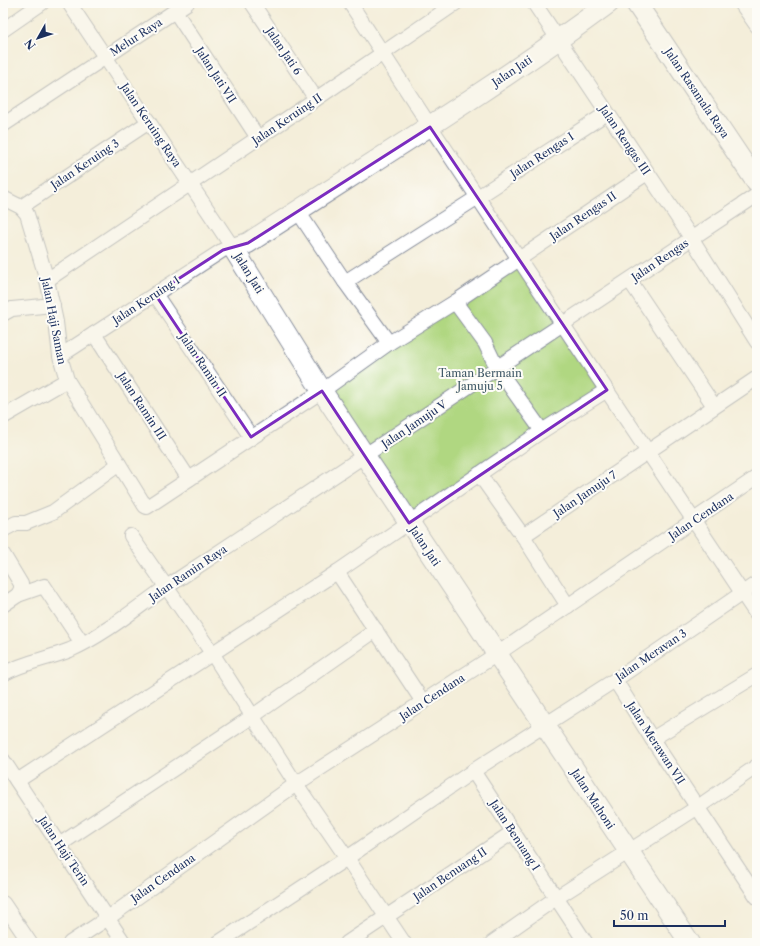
<svg xmlns="http://www.w3.org/2000/svg" width="760" height="946" viewBox="0 0 760 946" font-family="'Libre Caslon Text',serif">
<style>
.green{fill:#b0d781;stroke:#668370}
.lines{fill:none;stroke-linecap:round;stroke-linejoin:round}
.street-casing{stroke:#888e9c;stroke-width:16}
.secondary-casing{stroke:#888e9c;stroke-width:22}
.street{stroke:#fff;stroke-width:14}
.secondary{stroke:#fff;stroke-width:20}
.marked{fill:none;stroke:#7b2cbf;stroke-width:3;stroke-linejoin:round}
.labels{text-anchor:middle;stroke-width:4;stroke-linejoin:round;paint-order:stroke}
.street-label{font-size:11px;fill:#1b2f5e;stroke:#fdfcf7}
.park-label{font-size:11px;fill:#405967;stroke:#fdfcf7}
</style>
<rect width="100%" height="100%" fill="#fdfcf7"/>
<filter id="ink" filterUnits="userSpaceOnUse"><feTurbulence type="fractalNoise" baseFrequency=".025" numOctaves="2"/><feDisplacementMap in="SourceGraphic" scale="8" xChannelSelector="R" yChannelSelector="G"/><feConvolveMatrix kernelMatrix="1 2 1 2 8 2 1 2 1" color-interpolation-filters="sRGB"/></filter>
<filter id="wash" filterUnits="userSpaceOnUse"><feTurbulence type="fractalNoise" baseFrequency=".012" numOctaves="4" result="noise"/><feDisplacementMap in="SourceGraphic" scale="16" xChannelSelector="R" yChannelSelector="G"/><feGaussianBlur stdDeviation="0.9" result="paint"/><feColorMatrix in="noise" values="0 0 0 0 0 0 0 0 0 0 0 0 0 0 0 0 0 1.4 0 .05"/><feComposite in="paint" operator="in"/></filter>
<g filter="url(#wash)">
<rect width="100%" height="100%" fill="#f4eeda"/>
<polygon class="green" points="518,259 607,390 409,523 322,391"/>
</g>
<g filter="url(#ink)">
<g class="lines">
<defs>
<g id="street">
<polyline points="252,3 316,99"/>
<polyline points="350,3 426,120 757,615"/>
<polyline points="534,3 692,239 757,342"/>
<polyline points="741,3 757,26"/>
<polyline points="175,11 258,138"/>
<polyline points="3,30 42,3"/>
<polyline points="3,125 187,3"/>
<polyline points="3,198 21,207 27,214 47,280 56,322 60,356 67,380 145,506 147,507 322,391 389,343 455,302 647,173"/>
<polyline points="21,207 149,122"/>
<polyline points="297,210 345,282 389,343"/>
<polyline points="47,280 316,99 456,3"/>
<polyline points="630,281 714,406"/>
<polyline points="345,282 478,197 607,113"/>
<polyline points="155,294 251,437"/>
<polyline points="455,302 485,343 497,368 542,431"/>
<polyline points="3,314 12,309 53,305"/>
<polyline points="94,334 189,479"/>
<polyline points="60,356 223,250 233,248 69,3"/>
<polyline points="3,417 67,380"/>
<polyline points="479,474 523,536 568,606"/>
<polyline points="3,530 16,523 26,523 53,512 119,464"/>
<polyline points="131,536 212,653 296,784 347,858 404,943"/>
<polyline points="523,536 757,378"/>
<polyline points="3,554 21,584 21,589 18,595"/>
<polyline points="337,572 423,702"/>
<polyline points="3,605 18,595 44,586 82,643"/>
<path d="M 3,674 C 24,662 48,659 70,650 C 102,636 137,608 165,588 L 757,195"/>
<polyline points="615,680 652,739 757,897"/>
<polyline points="652,739 757,675"/>
<polyline points="3,760 124,943"/>
<polyline points="473,771 586,943"/>
<polyline points="17,781 337,572 542,431 607,390"/>
<polyline points="59,845 253,716 376,630"/>
<polyline points="3,903 30,943"/>
<polyline points="70,943 108,918 296,784 497,654 757,477"/>
<polyline points="218,943 347,858 473,771 615,680 757,583"/>
<polyline points="347,943 513,832"/>
<polyline points="492,943 556,898 698,807 757,766"/>
</g>
<g id="secondary">
<path d="M 609,3 C 493,89 369,164 248,243 L 233,248 L 322,391 L 365,456 L 690,943"/>
<polyline points="636,3 757,183"/>
</g>
</defs>
<use href="#street" class="street-casing"/>
<use href="#secondary" class="secondary-casing"/>
<use href="#street" class="street"/>
<use href="#secondary" class="secondary"/>
</g>
</g>
<path d="M0 0H760V946H0ZM 430,127 L 607,390 L 409,523 L 322,391 L 251,437 L 155,294 L 223,250 L 248,243 Z" fill="#f4eeda" fill-opacity=".55" fill-rule="evenodd"/>
<path class="marked" d="M 430,127 L 607,390 L 409,523 L 322,391 L 251,437 L 155,294 L 223,250 L 248,243 Z"/>
<g class="labels">
<g class="street-label">
<text transform="translate(136 37) rotate(-33)" y="4">Melur Raya</text>
<text transform="translate(284 51) rotate(56)" y="4">Jalan Jati 6</text>
<text transform="translate(512 71) rotate(-34)" y="4">Jalan Jati</text>
<text transform="translate(216 75) rotate(57)" y="4">Jalan Jati VII</text>
<text transform="translate(697 93) rotate(56)" y="4">Jalan Rasamala Raya</text>
<text transform="translate(287 119) rotate(-34)" y="4">Jalan Keruing II</text>
<text transform="translate(151 125) rotate(56)" y="4">Jalan Keruing Raya</text>
<text transform="translate(625 140) rotate(56)" y="4">Jalan Rengas III</text>
<text transform="translate(542 155) rotate(-33)" y="4">Jalan Rengas I</text>
<text transform="translate(85 164) rotate(-34)" y="4">Jalan Keruing 3</text>
<text transform="translate(583 216) rotate(-34)" y="4">Jalan Rengas II</text>
<text transform="translate(660 260) rotate(-34)" y="4">Jalan Rengas</text>
<text transform="translate(249 273) rotate(58)" y="4">Jalan Jati</text>
<text transform="translate(146 300) rotate(-33)" y="4">Jalan Keruing I</text>
<text transform="translate(54 321) rotate(79)" y="4">Jalan Haji Saman</text>
<text transform="translate(203 365) rotate(56)" y="4">Jalan Ramin II</text>
<text transform="translate(142 406) rotate(57)" y="4">Jalan Ramin III</text>
<text transform="translate(414 424) rotate(-34)" y="4">Jalan Jamuju V</text>
<text transform="translate(585 494) rotate(-34)" y="4">Jalan Jamuju 7</text>
<text transform="translate(701 516) rotate(-34)" y="4">Jalan Cendana</text>
<text transform="translate(425 546) rotate(56)" y="4">Jalan Jati</text>
<text transform="translate(188 573) rotate(-34)" y="4">Jalan Ramin Raya</text>
<text transform="translate(651 655) rotate(-34)" y="4">Jalan Meravan 3</text>
<text transform="translate(432 697) rotate(-33)" y="4">Jalan Cendana</text>
<text transform="translate(656 743) rotate(57)" y="4">Jalan Merawan VII</text>
<text transform="translate(593 799) rotate(57)" y="4">Jalan Mahoni</text>
<text transform="translate(515 835) rotate(57)" y="4">Jalan Benuang I</text>
<text transform="translate(64 851) rotate(56)" y="4">Jalan Haji Terin</text>
<text transform="translate(450 874) rotate(-34)" y="4">Jalan Benuang II</text>
<text transform="translate(163 878) rotate(-35)" y="4">Jalan Cendana</text>
</g>
<g class="park-label">
<text x="480" y="377">Taman Bermain<tspan x="480" dy="13">Jamuju 5</tspan></text>
</g>
</g>
<rect width="760" height="946" fill="none" stroke="#fdfcf7" stroke-width="16"/>
<g transform="translate(38 38) rotate(231)" stroke="#fdfcf7" stroke-width="3" paint-order="stroke">
<path d="M0-3L7 15L0 10L-7 15Z" fill="#1b2f5e"/>
<text y="-6" font-size="11" font-weight="bold" text-anchor="middle" fill="#1b2f5e">N</text>
</g>
<path d="M614 920v6h111v-6" fill="none" stroke="#1b2f5e" stroke-width="2"/>
<text x="620" y="920" font-size="12" fill="#1b2f5e" stroke="#fdfcf7" stroke-width="3" paint-order="stroke">50 m</text>
</svg>
